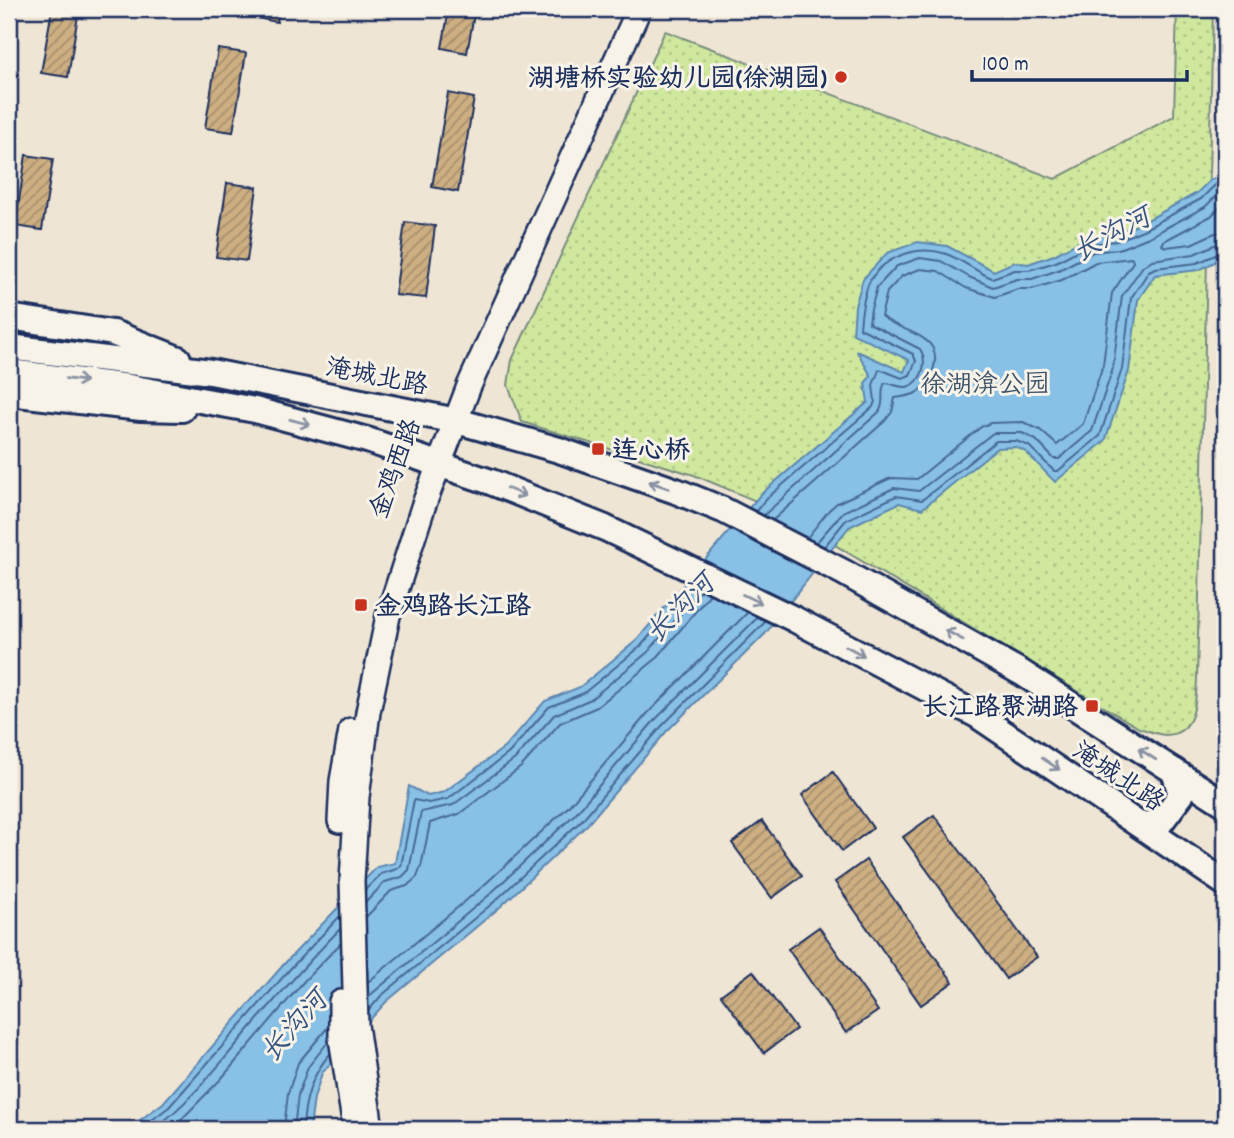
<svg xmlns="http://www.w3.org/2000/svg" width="1234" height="1138" viewBox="0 0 1234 1138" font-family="Dekko,'LXGW WenKai TC',sans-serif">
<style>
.park{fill:url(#park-dots);stroke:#768c7e;stroke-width:2}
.water{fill:#88c0e6;stroke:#5c86b0;stroke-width:2}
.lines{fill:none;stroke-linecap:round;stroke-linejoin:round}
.shore{stroke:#476994;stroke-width:2}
.building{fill:url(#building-hatch);stroke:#1b2f5e;stroke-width:2}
.secondary-casing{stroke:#1b2f5e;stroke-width:28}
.primary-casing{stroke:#1b2f5e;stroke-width:30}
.secondary{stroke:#f7f3e8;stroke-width:23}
.primary{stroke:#f7f3e8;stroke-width:24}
.oneway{stroke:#8991a3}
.poi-dot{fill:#c8321e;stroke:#f7f3e8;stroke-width:2.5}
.labels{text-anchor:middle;stroke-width:6;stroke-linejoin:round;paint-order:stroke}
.poi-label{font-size:26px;font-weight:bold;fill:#1b2f5e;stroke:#f7f3e8;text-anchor:end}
.street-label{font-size:26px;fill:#1b2f5e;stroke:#f7f3e8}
.park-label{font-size:26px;fill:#3f546b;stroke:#f7f3e8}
.water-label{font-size:28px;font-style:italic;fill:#365380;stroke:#f7f3e8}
</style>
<defs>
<pattern id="park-dots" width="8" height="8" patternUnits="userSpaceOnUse" patternTransform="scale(1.75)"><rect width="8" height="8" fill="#d0e89d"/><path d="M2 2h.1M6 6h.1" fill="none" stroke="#b2c78a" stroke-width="1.8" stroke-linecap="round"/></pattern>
<pattern id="building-hatch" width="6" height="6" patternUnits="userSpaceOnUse" patternTransform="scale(1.75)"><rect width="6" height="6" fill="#cdaf82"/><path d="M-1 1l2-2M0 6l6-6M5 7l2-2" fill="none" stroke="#a68f6e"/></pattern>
</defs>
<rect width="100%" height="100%" fill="#efe5d4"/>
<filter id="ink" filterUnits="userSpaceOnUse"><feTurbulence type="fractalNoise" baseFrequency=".0143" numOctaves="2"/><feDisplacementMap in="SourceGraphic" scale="14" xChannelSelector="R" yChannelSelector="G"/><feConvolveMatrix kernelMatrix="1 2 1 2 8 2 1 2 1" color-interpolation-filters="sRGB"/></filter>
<g filter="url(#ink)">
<path class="park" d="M 1177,9 L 1213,9 L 1197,679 C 1196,700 1196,734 1166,735 C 1158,735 1147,730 1139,728 L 775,509 L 694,475 L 522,422 L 508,385 L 512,360 L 665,31 L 1055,179 L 1174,116 Z"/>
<polygon class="water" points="1225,173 1225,257 1199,270 1155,275 1138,300 1129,371 1105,441 1055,482 1026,452 1016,447 997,448 922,509 899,503 849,527 765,634 666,732 587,825 499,908 386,1002 322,1073 314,1098 310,1129 128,1129 163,1103 285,963 377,867 395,863 409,786 428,796 444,792 505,747 545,701 580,687 636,641 760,495 868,402 865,383 871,376 857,351 904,372 909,360 853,334 855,306 863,279 887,253 918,242 947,246 994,271 1014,262 1028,264 1054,255 1088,237 1115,234 1142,223 1197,193 1210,180"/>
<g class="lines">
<g class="shore">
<polyline points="1225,202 1211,216 1164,241 1162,245 1166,247 1191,244 1215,233 1225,232"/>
<path d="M 756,511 L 765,500 L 873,407 L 875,401 L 873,385 L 879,370 L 882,370 L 902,378 L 910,375 L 916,361 L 913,354 L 860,328 C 861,314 863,299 868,285 C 880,258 916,245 943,253 C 959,257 976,272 992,278 L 1015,270 L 1029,270 L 1056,262 L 1090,244 L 1117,241 L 1145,229 L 1201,199 L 1214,186 L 1225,181"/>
<path d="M 764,515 L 879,412 C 886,402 879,392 885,383 C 892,383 899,388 907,387 C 923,383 928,361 920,349 L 869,323 L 871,309 L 877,287 L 897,266 L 920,258 L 941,261 L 969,277 L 993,287 L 1017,279 L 1032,279 L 1061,269 L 1093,252 L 1119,249 L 1149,237 L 1205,207 L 1219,193 L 1225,190"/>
<path d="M 773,520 L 885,421 L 892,412 L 895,398 C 911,396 922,394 930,378 C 951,333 903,335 881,316 L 887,292 L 902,276 L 920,269 L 938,271 L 966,288 L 995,297 L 1018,289 L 1032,289 L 1062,280 L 1096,262 L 1132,258 L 1133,262 L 1112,293 L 1103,365 L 1083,424 L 1057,445 L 1040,430 L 1023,422 L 990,423 L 981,427 L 917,479 L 891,478 L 837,503 L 829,510 L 807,538"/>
<polyline points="816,543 843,512 894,488 919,491 993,433 1022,433 1036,440 1054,459 1059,459 1092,431 1113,368 1122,296 1143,266 1152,260 1194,254 1217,244 1225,242"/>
<polyline points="824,547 846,520 896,496 922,500 996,441 1016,441 1029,446 1054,471 1058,471 1100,436 1122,369 1131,298 1149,271 1155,268 1197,263 1225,251"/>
<polyline points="365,890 381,874 397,869 401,866 414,800 429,803 448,799 509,753 549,707 584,693 641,646 692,586"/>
<polyline points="366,902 385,882 402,877 409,870 421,812 453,805 515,759 554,715 591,699 648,652 701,590"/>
<polyline points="366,917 391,891 407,886 417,877 421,867 430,823 459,814 521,767 560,723 597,707 656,659 710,594"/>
<polyline points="368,982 481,888 568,807 647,714 748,612"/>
<polyline points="368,997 488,896 575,814 654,721 758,617"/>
<polyline points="369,1010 381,996 494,902 582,820 661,727 766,621"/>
<polyline points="140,1129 169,1107 291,968 340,916"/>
<path d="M 154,1129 C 190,1102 218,1066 247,1032 C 277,997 308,962 340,929"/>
<polyline points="172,1129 221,1079 305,980 341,943"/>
<polyline points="284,1129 288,1093 298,1063 328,1027"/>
<polyline points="294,1129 298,1095 308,1067 328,1042"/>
<path d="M 303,1129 C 304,1100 311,1075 330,1054"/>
</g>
</g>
<g class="building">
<polygon points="52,9 79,9 68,77 41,73"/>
<polygon points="238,9 279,9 277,22 238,14"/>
<polygon points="449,9 475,9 467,53 442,48"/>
<polygon points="218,49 246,53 233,132 205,128"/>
<polygon points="448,93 474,98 458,192 432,187"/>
<polygon points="26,155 53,159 42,230 15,226"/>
<polygon points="227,183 257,187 247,261 216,257"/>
<polygon points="405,222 435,226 426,298 395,295"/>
<polygon points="833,772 873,828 842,851 802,795"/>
<polygon points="934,815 1037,957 1006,979 903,837"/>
<polygon points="762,821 802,876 772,898 732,843"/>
<polygon points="866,860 953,982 921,1005 835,882"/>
<polygon points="819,927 878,1011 846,1033 788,949"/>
<polygon points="753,971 796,1029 764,1053 721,995"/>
</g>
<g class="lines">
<defs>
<g id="secondary">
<polyline points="340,821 342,781 351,730"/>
<polyline points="341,1002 341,1038 355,1128"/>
<polyline points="371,1129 356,1025 352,881 357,797 368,712 388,616 424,504 469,386 639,9"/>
</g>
<g id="primary">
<polyline points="9,317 113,333 178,359"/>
<polyline points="9,347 211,372 457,421 559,450 676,491 723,510 843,572 1022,673 1225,804"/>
<polyline points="9,372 129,387 255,410 367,440 491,482 605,528 794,619 977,715 1225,883"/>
<polyline points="9,393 141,408 182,409"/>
<polyline points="1140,825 1160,823 1181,795 1174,771"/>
</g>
</defs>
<use href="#secondary" class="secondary-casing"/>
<use href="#primary" class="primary-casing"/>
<use href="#secondary" class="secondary"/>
<use href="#primary" class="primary"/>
</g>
<defs><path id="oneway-shaft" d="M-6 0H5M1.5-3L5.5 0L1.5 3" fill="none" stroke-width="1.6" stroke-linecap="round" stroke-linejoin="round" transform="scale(1.75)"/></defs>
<g class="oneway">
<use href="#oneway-shaft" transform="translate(76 380) rotate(7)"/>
<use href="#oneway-shaft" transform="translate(300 422) rotate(15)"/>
<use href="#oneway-shaft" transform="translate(659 485) rotate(-161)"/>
<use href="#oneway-shaft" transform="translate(516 492) rotate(22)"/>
<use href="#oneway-shaft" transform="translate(752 599) rotate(25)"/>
<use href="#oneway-shaft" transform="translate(954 635) rotate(-151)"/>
<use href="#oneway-shaft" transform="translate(855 651) rotate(28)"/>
<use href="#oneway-shaft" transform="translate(1147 754) rotate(-147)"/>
<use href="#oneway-shaft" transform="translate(1051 764) rotate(34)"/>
</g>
</g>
<g class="poi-dot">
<circle cx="841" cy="77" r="7"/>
<rect x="591" y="442" width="14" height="14" rx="3.5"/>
<rect x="354" y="598" width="14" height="14" rx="3.5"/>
<rect x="1085" y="699" width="14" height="14" rx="3.5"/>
</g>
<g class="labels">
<g class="poi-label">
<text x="827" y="86">湖塘桥实验幼儿园(徐湖园)</text>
<text x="612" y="458" text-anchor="start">连心桥</text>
<text x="375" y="614" text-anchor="start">金鸡路长江路</text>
<text x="1078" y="715">长江路聚湖路</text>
</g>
<g class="street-label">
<text transform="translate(377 375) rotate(11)" y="9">淹城北路</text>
<text transform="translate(394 468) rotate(-70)" y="9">金鸡西路</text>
<text transform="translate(1119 775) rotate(34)" y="9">淹城北路</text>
</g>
<g class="park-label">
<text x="985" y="392">徐湖渰公园</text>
</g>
<g class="water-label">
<text transform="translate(1111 233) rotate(-28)" y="10">长沟河</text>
<text transform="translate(679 607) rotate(-45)" y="10">长沟河</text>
<text transform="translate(293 1025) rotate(-48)" y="10">长沟河</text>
</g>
</g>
<rect width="1234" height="1138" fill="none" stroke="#f7f3e8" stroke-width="35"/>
<rect x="18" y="18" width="1199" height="1103" fill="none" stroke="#1b2f5e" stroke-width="2.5" filter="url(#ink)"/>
<path d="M972 70v10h215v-10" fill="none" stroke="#1b2f5e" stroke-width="3.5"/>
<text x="982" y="70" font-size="21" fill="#1b2f5e" stroke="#f7f3e8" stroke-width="5" paint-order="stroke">100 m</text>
</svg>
